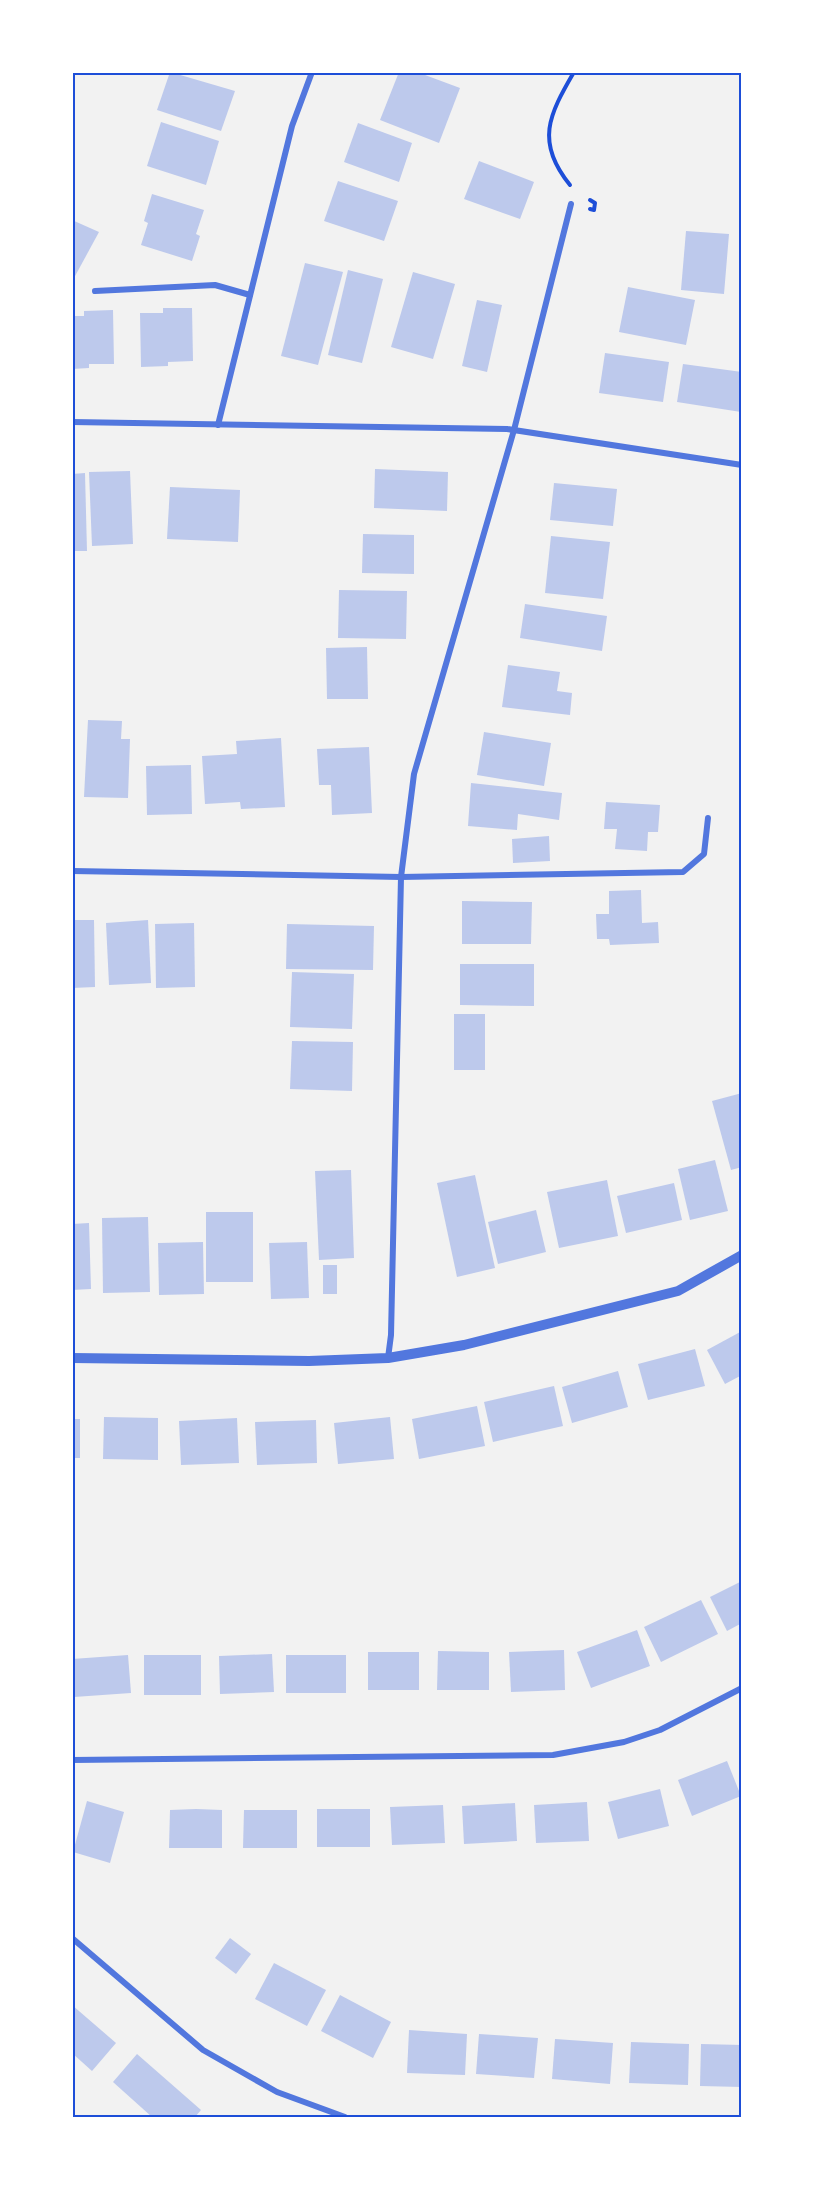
<svg xmlns="http://www.w3.org/2000/svg" width="814" height="2189" viewBox="0 0 814 2189" font-family="Quicksand,sans-serif">
<style>
.building{fill:#bdc9ec}
.lines{fill:none;stroke-linecap:round;stroke-linejoin:round}
.path{stroke:#1d4ed8;stroke-width:4}
.minor{stroke:#5277de;stroke-width:6}
.tertiary{stroke:#5277de;stroke-width:10}
.neatline{fill:none;stroke:#1d4ed8;stroke-width:2}
</style>
<rect width="100%" height="100%" fill="#f2f2f2"/>
<g class="building">
<polygon points="170,72 235,91 221,131 157,110"/>
<polygon points="399,72 417,72 460,88 439,143 380,120"/>
<polygon points="161,122 219,141 206,185 147,166"/>
<polygon points="358,123 412,143 399,182 344,162"/>
<polygon points="479,161 534,182 520,219 464,199"/>
<polygon points="338,181 398,201 384,241 324,221"/>
<polygon points="152,194 204,210 196,234 200,236 192,261 141,245 148,223 144,221"/>
<polygon points="72,220 99,232 74,278 72,277"/>
<polygon points="686,231 729,234 724,294 681,290"/>
<polygon points="305,263 343,272 318,365 281,356"/>
<polygon points="348,270 383,279 362,363 328,355"/>
<polygon points="413,272 455,284 433,359 391,347"/>
<polygon points="628,287 695,300 686,345 619,332"/>
<polygon points="477,300 502,305 487,372 462,366"/>
<polygon points="163,308 192,308 193,361 168,362 168,366 141,367 140,313 163,313"/>
<polygon points="113,310 114,364 89,364 89,368 72,369 72,316 84,316 84,311"/>
<polygon points="605,353 669,362 663,402 599,393"/>
<polygon points="683,364 742,372 741,412 677,402"/>
<polygon points="375,469 448,472 447,511 374,508"/>
<polygon points="130,471 133,544 92,546 89,472"/>
<polygon points="85,473 87,551 72,551 72,474"/>
<polygon points="554,483 617,489 613,526 550,520"/>
<polygon points="170,487 240,490 238,542 167,539"/>
<polygon points="363,534 414,535 414,574 362,573"/>
<polygon points="551,536 610,542 603,599 545,593"/>
<polygon points="339,590 407,591 406,639 338,638"/>
<polygon points="525,604 607,616 602,651 520,638"/>
<polygon points="367,647 368,699 327,699 326,648"/>
<polygon points="508,665 560,672 557,691 572,693 570,715 502,707"/>
<polygon points="88,720 122,721 121,739 130,739 128,798 84,797"/>
<polygon points="484,732 551,743 544,786 477,775"/>
<polygon points="281,738 285,807 241,809 240,802 205,804 202,756 237,754 236,741"/>
<polygon points="369,747 372,813 332,815 331,785 319,785 317,749"/>
<polygon points="191,765 192,814 147,815 146,766"/>
<polygon points="471,783 562,793 559,820 518,814 517,830 468,826"/>
<polygon points="606,802 660,805 658,832 648,832 647,851 615,849 617,829 604,829"/>
<polygon points="549,836 550,861 513,863 512,839"/>
<polygon points="641,890 642,923 658,922 659,943 610,945 609,939 597,939 596,914 609,914 609,891"/>
<polygon points="462,901 532,902 531,944 462,944"/>
<polygon points="72,920 94,920 95,987 72,988"/>
<polygon points="148,920 151,983 109,985 106,923"/>
<polygon points="194,923 195,987 156,988 155,924"/>
<polygon points="287,924 374,926 373,970 286,969"/>
<polygon points="460,964 534,964 534,1006 460,1005"/>
<polygon points="292,972 354,974 352,1029 290,1027"/>
<rect x="454" y="1014" width="31" height="56"/>
<polygon points="292,1041 353,1042 352,1091 290,1089"/>
<polygon points="742,1093 742,1167 731,1170 712,1101"/>
<polygon points="715,1160 728,1211 690,1220 678,1169"/>
<polygon points="351,1170 354,1258 319,1260 315,1171"/>
<polygon points="475,1175 495,1268 457,1277 437,1183"/>
<polygon points="607,1180 618,1236 559,1248 547,1192"/>
<polygon points="674,1183 682,1220 626,1233 617,1196"/>
<polygon points="536,1210 546,1252 498,1264 488,1222"/>
<rect x="206" y="1212" width="47" height="70"/>
<polygon points="148,1217 150,1292 103,1293 102,1218"/>
<polygon points="89,1223 91,1289 72,1290 72,1224"/>
<polygon points="203,1242 204,1294 159,1295 158,1243"/>
<polygon points="307,1242 309,1298 271,1299 269,1243"/>
<rect x="323" y="1265" width="14" height="29"/>
<polygon points="742,1331 742,1375 725,1384 707,1350"/>
<polygon points="695,1349 705,1386 648,1400 638,1364"/>
<polygon points="618,1371 628,1407 572,1423 562,1387"/>
<polygon points="554,1386 563,1426 493,1442 484,1402"/>
<polygon points="477,1406 485,1446 419,1459 412,1419"/>
<polygon points="104,1417 158,1418 158,1460 103,1459"/>
<polygon points="390,1417 394,1459 338,1464 334,1423"/>
<polygon points="237,1418 239,1463 181,1465 179,1421"/>
<rect x="72" y="1419" width="8" height="39"/>
<polygon points="316,1420 317,1463 257,1465 255,1422"/>
<polygon points="742,1581 742,1623 727,1631 710,1597"/>
<polygon points="701,1600 718,1634 661,1662 644,1627"/>
<polygon points="637,1630 650,1666 591,1688 577,1652"/>
<polygon points="564,1650 565,1690 511,1692 509,1652"/>
<polygon points="438,1651 489,1652 489,1690 437,1690"/>
<rect x="368" y="1652" width="51" height="38"/>
<polygon points="272,1654 274,1692 220,1694 219,1656"/>
<polygon points="128,1655 131,1693 74,1697 72,1659"/>
<rect x="144" y="1655" width="57" height="40"/>
<rect x="286" y="1655" width="60" height="38"/>
<polygon points="727,1761 741,1796 692,1816 678,1780"/>
<polygon points="660,1789 669,1826 618,1839 608,1802"/>
<polygon points="87,1801 124,1812 110,1863 73,1852"/>
<polygon points="587,1802 589,1841 536,1843 534,1805"/>
<polygon points="515,1803 517,1841 464,1844 462,1806"/>
<polygon points="443,1805 445,1843 392,1845 390,1807"/>
<polygon points="196,1809 222,1810 222,1848 169,1848 170,1810"/>
<rect x="317" y="1809" width="53" height="38"/>
<polygon points="244,1810 297,1810 297,1848 243,1848"/>
<polygon points="230,1938 251,1954 236,1974 215,1958"/>
<polygon points="274,1963 326,1990 307,2026 255,1999"/>
<polygon points="340,1995 391,2022 373,2058 321,2031"/>
<polygon points="72,2005 116,2043 92,2071 72,2053"/>
<polygon points="409,2030 467,2034 465,2075 407,2073"/>
<polygon points="479,2034 538,2038 534,2078 476,2074"/>
<polygon points="555,2039 613,2043 610,2084 552,2079"/>
<polygon points="631,2042 689,2044 688,2085 629,2083"/>
<polygon points="701,2044 742,2045 742,2087 700,2086"/>
<polygon points="137,2054 201,2110 195,2117 152,2117 113,2082"/>
</g>
<g class="lines">
<g class="path">
<path d="M 570,185 C 535,142 549,115 574,72"/>
<polyline points="590,209 594,210 595,203 590,200"/>
</g>
<g class="minor">
<polyline points="95,291 215,285 250,295"/>
<polyline points="72,422 507,429 742,465"/>
<polyline points="218,425 292,126 312,72"/>
<polyline points="72,871 401,877 683,872 704,854 708,818"/>
<polyline points="388,1358 391,1335 401,877 414,774 514,430 571,204"/>
<polyline points="72,1760 553,1755 624,1742 660,1730 742,1688"/>
<polyline points="72,1938 203,2050 277,2092 345,2117"/>
</g>
<polyline class="tertiary" points="72,1358 309,1361 388,1358 464,1345 678,1291 742,1255"/>
</g>
<rect width="814" height="2189" fill="none" stroke="#ffffff" stroke-width="147"/>
<rect x="74" y="74" width="666" height="2042" class="neatline"/>
</svg>
